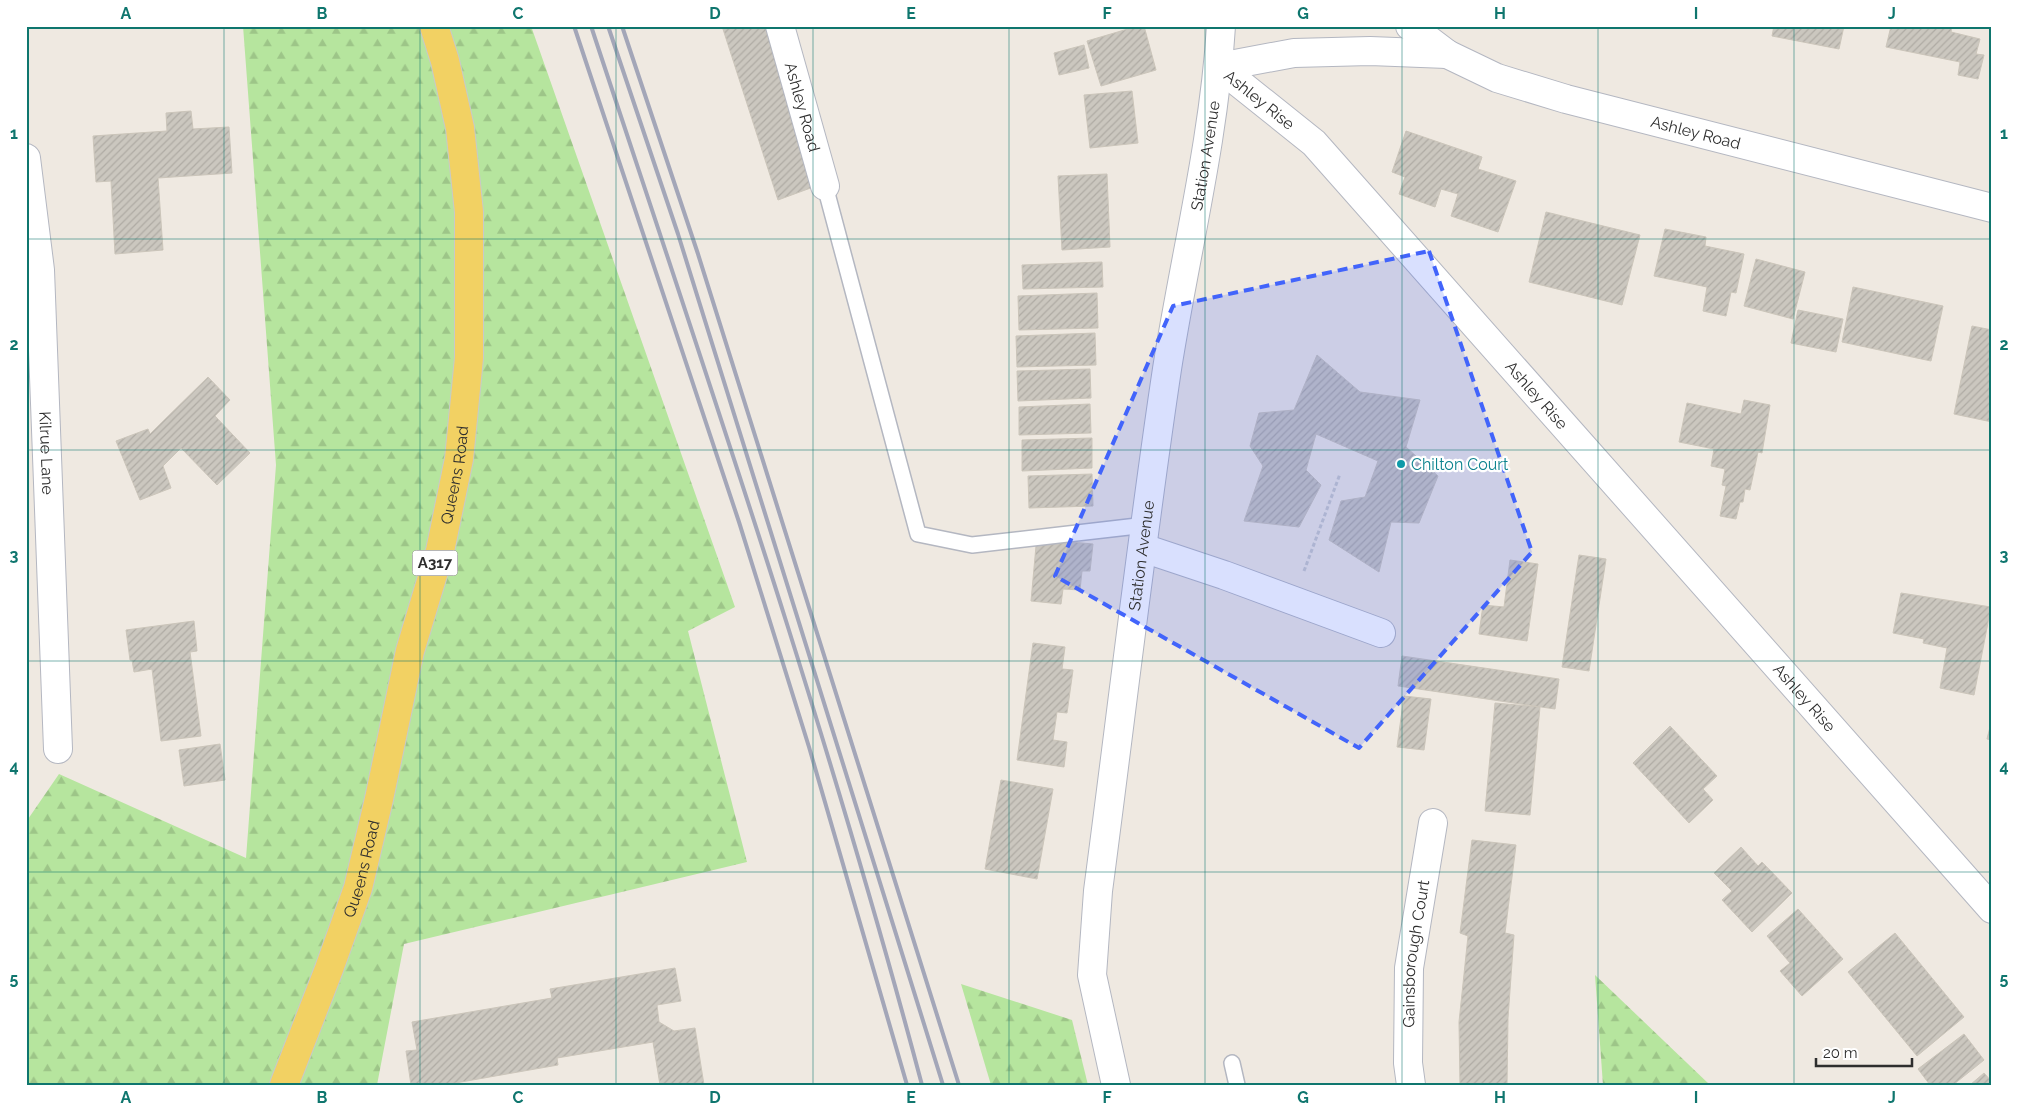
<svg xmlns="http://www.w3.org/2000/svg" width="2018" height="1111" viewBox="0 0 2018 1111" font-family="Raleway,sans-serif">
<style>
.forest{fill:url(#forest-firs)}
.building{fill:url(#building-hatch);stroke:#cbc5ba}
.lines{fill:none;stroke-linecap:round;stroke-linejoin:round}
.lane-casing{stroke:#b4b7c1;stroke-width:18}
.street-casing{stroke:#b4b7c1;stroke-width:30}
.secondary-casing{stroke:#b4b7c1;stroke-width:30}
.primary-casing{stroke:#c9c9c9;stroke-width:30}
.path{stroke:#c9c9c9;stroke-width:3;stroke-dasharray:4 2.5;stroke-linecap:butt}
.lane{stroke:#fff;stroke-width:15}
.street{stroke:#fff;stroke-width:28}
.secondary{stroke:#fff;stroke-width:28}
.primary{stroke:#f2d163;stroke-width:28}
.rail{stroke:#a3a6b8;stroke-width:4}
.marked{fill:#4264fb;fill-opacity:0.2;stroke:#4264fb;stroke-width:4;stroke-dasharray:10 6;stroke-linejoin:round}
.grid{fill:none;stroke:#0f766e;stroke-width:1;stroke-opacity:0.55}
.culture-dot{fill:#0f9aa8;stroke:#fff;stroke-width:2}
.labels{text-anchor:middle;stroke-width:4.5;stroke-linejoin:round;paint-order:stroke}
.shield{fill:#fff;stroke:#6d6d6d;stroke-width:1}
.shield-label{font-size:15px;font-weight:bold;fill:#2e2e2e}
.street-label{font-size:16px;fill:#2e2e2e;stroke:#fff}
.culture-label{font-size:16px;fill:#0d838f;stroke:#fff;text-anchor:start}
.neatline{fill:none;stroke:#0f766e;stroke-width:2}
.grid-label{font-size:16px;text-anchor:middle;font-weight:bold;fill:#0f766e}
</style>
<defs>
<pattern id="forest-firs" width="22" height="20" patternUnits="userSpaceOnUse" patternTransform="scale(1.25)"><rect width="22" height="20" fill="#b6e59e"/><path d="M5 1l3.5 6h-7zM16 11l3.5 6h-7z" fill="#9dc588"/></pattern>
<pattern id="building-hatch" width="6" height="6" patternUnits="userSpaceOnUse" patternTransform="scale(1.25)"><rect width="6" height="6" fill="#cbc7bf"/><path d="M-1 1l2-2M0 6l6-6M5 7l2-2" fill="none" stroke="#afaba4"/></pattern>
</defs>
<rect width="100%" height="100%" fill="#efe9e1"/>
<g class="forest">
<polygon points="243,26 531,26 735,607 688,631 747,862 404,944 377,1085 26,1085 26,822 59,774 246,858 276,465"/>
<polygon points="1595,975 1710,1085 1603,1085"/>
<polygon points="961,984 1072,1020 1088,1085 991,1085"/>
</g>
<g class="building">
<polygon points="722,26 765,26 816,186 778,200"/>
<polygon points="1138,26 1144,26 1156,70 1101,86 1087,41"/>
<polygon points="1774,26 1844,26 1839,49 1772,36"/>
<polygon points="1891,26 1952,26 1951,32 1980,39 1976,54 1984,55 1978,79 1958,75 1960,62 1886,47"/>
<polygon points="1084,45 1089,68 1059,75 1054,53"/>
<polygon points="1132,91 1138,143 1090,148 1084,95"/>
<polygon points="191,111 193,129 229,127 232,173 158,178 163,250 115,254 111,181 96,182 93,136 167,131 166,113"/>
<polygon points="1406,131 1482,157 1478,169 1516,181 1498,232 1451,216 1458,194 1441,189 1435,207 1399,194 1405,177 1392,172"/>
<polygon points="1107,174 1110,247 1062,250 1058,176"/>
<polygon points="1546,212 1640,235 1622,305 1529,282"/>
<polygon points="1665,229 1706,237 1705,246 1744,254 1736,293 1731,292 1726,316 1703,311 1707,287 1654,276"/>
<polygon points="1756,259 1805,272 1793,319 1744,306"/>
<polygon points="1102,262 1103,287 1023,289 1022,265"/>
<polygon points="1853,287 1943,306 1931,361 1842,342"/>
<polygon points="1097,293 1098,328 1019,330 1018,296"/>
<polygon points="1798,310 1843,319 1836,352 1791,343"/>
<polygon points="1972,326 1992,330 1992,422 1954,414"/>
<polygon points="1095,333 1096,365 1017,367 1016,336"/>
<polygon points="1317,355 1360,392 1420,400 1406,447 1438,476 1419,523 1391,522 1379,572 1329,540 1341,501 1365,497 1378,461 1316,434 1306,470 1321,485 1299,527 1244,521 1263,466 1250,446 1259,413 1294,410"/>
<polygon points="1090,369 1091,398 1018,401 1017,371"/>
<polygon points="208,377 230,400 215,416 250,453 217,485 181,448 163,466 171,488 140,500 116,441 148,429 150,434"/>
<polygon points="1744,400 1770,405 1762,453 1758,452 1750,490 1745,489 1743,502 1740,502 1736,519 1720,516 1726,486 1722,485 1725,469 1711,466 1714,449 1679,442 1687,403 1741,414"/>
<polygon points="1090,404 1091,433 1019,435 1019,407"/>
<polygon points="1092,438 1092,468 1022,471 1022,440"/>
<polygon points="1092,474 1093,506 1029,508 1028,476"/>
<polygon points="1039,539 1093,544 1090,571 1082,571 1080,590 1063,589 1061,604 1031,601 1036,546 1038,546"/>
<polygon points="1579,555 1606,559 1589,671 1562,667"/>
<polygon points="1510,560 1538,564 1527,641 1479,634 1483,605 1504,607"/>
<polygon points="1901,593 1991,607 1974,695 1940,688 1947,648 1923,643 1924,639 1893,633"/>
<polygon points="194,621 197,651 190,652 201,736 161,741 152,669 134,672 132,660 130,660 126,630"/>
<polygon points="1033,643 1065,647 1062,669 1073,670 1067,713 1057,712 1053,740 1067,742 1064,767 1017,760"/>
<polygon points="1402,656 1559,679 1555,709 1398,686"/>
<polygon points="1404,696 1431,699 1424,750 1397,747"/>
<polygon points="1495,703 1540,707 1530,815 1485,811"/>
<polygon points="1992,719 1992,740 1987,739"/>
<polygon points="1670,726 1717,776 1703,789 1713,800 1689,823 1633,763"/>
<polygon points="220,744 225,780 184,786 179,750"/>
<polygon points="1001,780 1053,789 1037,879 985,869"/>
<polygon points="1472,840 1516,845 1505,933 1514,935 1508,1018 1507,1085 1460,1085 1459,1022 1468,936 1460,933"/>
<polygon points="1741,847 1758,866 1762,862 1792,893 1752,932 1722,900 1732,891 1714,873"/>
<polygon points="1798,909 1843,959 1802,996 1780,971 1790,963 1767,936"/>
<polygon points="1895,933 1964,1017 1917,1056 1848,972"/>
<polygon points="675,968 681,1001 657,1005 659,1022 674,1031 695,1028 704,1085 660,1085 653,1042 557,1058 558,1065 444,1085 411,1085 406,1051 417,1050 412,1022 552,998 550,989"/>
<polygon points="1964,1034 1984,1060 1953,1085 1930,1085 1918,1069"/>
<polygon points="1984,1073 1992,1082 1992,1085 1970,1085"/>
</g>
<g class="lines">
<defs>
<g id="lane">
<polyline points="825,186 918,534 972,545 1146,525"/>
<polyline points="1232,1063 1237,1085"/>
</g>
<g id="street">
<path id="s1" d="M 780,26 L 825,186"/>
<path id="s2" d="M 1219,67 L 1314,143 L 1992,909"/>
<polyline points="1219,67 1294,53 1370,51 1447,54"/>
<path id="s3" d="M 26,158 L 40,270 L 58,749"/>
<polyline points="1143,548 1224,575 1381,633"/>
<path id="s4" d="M 1411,1085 L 1408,1063 L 1409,968 L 1433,823"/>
</g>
<g id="secondary">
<path id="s5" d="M 1410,26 L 1447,54 L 1497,78 L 1566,99 L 1992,208"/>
<path id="s6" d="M 1116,1085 L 1092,975 L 1098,891 C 1121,717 1141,542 1167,369 C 1185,254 1214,142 1221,26"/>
</g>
<g id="primary">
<path id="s7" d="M 284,1085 L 329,969 L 358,888 L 379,799 L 410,651 L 440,551 L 459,459 L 469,358 L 469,212 L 460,128 L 445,61 L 434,26"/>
</g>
</defs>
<use href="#lane" class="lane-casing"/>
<use href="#street" class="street-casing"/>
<use href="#secondary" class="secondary-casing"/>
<use href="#primary" class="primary-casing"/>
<polyline class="path" points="1304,571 1340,474"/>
<use href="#lane" class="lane"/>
<use href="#street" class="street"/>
<use href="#secondary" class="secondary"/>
<use href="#primary" class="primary"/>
<g class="rail">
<polyline points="574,26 739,522 809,747 907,1085"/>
<path d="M 591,26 C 707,377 827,727 922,1085"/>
<polyline points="608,26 678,234 943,1085"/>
<polyline points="622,26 698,254 959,1085"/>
</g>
</g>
<path class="marked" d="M 1429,251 L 1532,552 L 1359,748 L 1055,576 L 1173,306 Z"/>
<path class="grid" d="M 224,26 L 224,1085M 420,26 L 420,1085M 616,26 L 616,1085M 813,26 L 813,1085M 1009,26 L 1009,1085M 1205,26 L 1205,1085M 1402,26 L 1402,1085M 1598,26 L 1598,1085M 1794,26 L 1794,1085M 26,239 L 1992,239M 26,450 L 1992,450M 26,661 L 1992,661M 26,872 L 1992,872"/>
<circle class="culture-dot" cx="1401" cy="464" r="5"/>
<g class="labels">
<rect class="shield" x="412.5" y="550.5" width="45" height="25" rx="4"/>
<g class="shield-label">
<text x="435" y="568">A317</text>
</g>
<g class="street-label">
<text dy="6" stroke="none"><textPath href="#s2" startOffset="52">Ashley Rise</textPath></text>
<text dy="6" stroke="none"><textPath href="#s1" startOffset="84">Ashley Road</textPath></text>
<text dy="6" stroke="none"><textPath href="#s5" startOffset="308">Ashley Road</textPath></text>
<text dy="6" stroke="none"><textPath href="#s6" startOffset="940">Station Avenue</textPath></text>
<text dy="6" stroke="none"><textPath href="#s2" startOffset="458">Ashley Rise</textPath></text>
<text dy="6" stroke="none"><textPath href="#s3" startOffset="296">Kilrue Lane</textPath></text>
<text dy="6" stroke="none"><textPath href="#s7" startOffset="635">Queens Road</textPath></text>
<text dy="6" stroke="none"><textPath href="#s6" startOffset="535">Station Avenue</textPath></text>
<text dy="6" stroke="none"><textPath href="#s2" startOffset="862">Ashley Rise</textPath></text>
<text dy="6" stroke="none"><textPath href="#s7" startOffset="230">Queens Road</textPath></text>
<text dy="6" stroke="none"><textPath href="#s4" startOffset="132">Gainsborough Court</textPath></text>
</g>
<g class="culture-label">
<text x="1411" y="470">Chilton Court</text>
</g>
</g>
<rect width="2018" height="1111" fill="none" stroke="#ffffff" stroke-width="55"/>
<path d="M1816 1058v8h96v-8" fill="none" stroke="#2e2e2e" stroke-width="2.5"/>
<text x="1823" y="1058" font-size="15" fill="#2e2e2e" stroke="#ffffff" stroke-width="4" paint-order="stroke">20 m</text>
<rect x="28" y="28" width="1962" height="1056" class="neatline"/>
<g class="grid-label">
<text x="126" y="19">A</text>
<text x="322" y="19">B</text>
<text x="518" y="19">C</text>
<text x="715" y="19">D</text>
<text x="911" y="19">E</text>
<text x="1107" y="19">F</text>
<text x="1303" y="19">G</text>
<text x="1500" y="19">H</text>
<text x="1696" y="19">I</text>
<text x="1892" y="19">J</text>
<text x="14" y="139">1</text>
<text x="2004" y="139">1</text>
<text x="14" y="350">2</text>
<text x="2004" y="350">2</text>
<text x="14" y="561">3</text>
<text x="2004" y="561">3</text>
<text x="14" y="772">4</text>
<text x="2004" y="772">4</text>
<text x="14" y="984">5</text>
<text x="2004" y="984">5</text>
<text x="126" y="1103">A</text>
<text x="322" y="1103">B</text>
<text x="518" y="1103">C</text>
<text x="715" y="1103">D</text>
<text x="911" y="1103">E</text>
<text x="1107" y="1103">F</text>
<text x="1303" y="1103">G</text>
<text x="1500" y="1103">H</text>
<text x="1696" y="1103">I</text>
<text x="1892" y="1103">J</text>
</g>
</svg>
